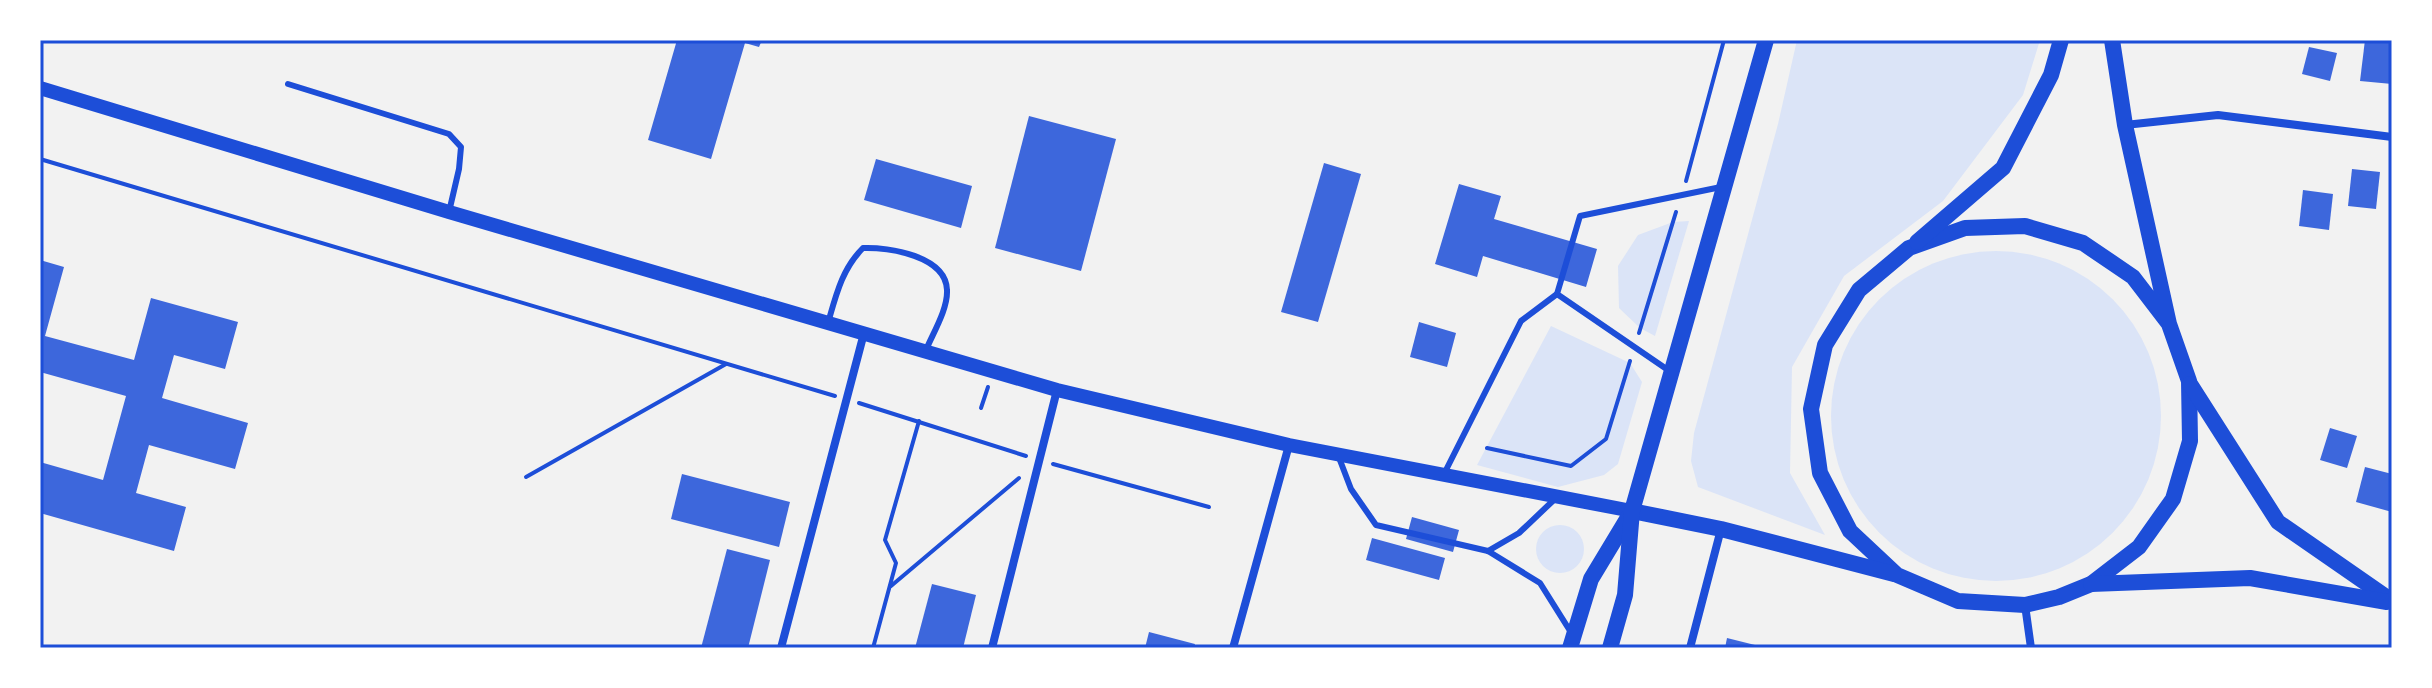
<svg xmlns="http://www.w3.org/2000/svg" width="2432" height="688" viewBox="0 0 2432 688" font-family="Inter,sans-serif">
<style>
.green{fill:#dbe4f7}
.building{fill:#3d67dc}
.lines{fill:none;stroke-linecap:round;stroke-linejoin:round}
.path{stroke:#1d4ed8;stroke-width:4}
.service{stroke:#1d4ed8;stroke-width:6}
.minor{stroke:#1d4ed8;stroke-width:8}
.tertiary{stroke:#1d4ed8;stroke-width:14}
.secondary{stroke:#1d4ed8;stroke-width:16}
.neatline{fill:none;stroke:#1d4ed8;stroke-width:3}
</style>
<rect width="100%" height="100%" fill="#f2f2f2"/>
<g class="green">
<polygon points="1797,40 2040,40 2023,95 1943,201 1844,276 1792,367 1790,473 1825,535 1698,487 1691,461 1694,433 1778,124"/>
<polygon points="1689,221 1655,336 1640,328 1619,308 1618,266 1638,235 1673,222"/>
<circle cx="1996" cy="416" r="165"/>
<polygon points="1551,326 1630,363 1642,382 1618,464 1604,475 1558,487 1477,465"/>
<circle cx="1560" cy="549" r="24"/>
</g>
<g class="building">
<polygon points="677,40 762,40 759,47 745,43 711,159 648,140"/>
<polygon points="2365,40 2392,40 2392,84 2360,81"/>
<polygon points="2309,47 2337,53 2330,81 2302,74"/>
<polygon points="1029,116 1116,139 1081,271 995,248"/>
<polygon points="876,159 972,186 961,228 864,200"/>
<polygon points="1324,163 1361,174 1318,322 1281,312"/>
<polygon points="2352,169 2380,172 2376,209 2348,206"/>
<polygon points="1459,184 1501,196 1494,219 1597,249 1586,287 1483,256 1477,277 1435,264"/>
<polygon points="2303,190 2333,194 2329,230 2299,226"/>
<polygon points="40,260 64,267 45,336 134,360 151,298 238,322 225,369 174,355 162,398 248,423 235,469 149,445 136,493 186,507 174,551 40,513 40,462 103,480 126,396 40,372"/>
<polygon points="1419,322 1456,333 1447,367 1410,357"/>
<polygon points="2330,428 2357,436 2347,468 2320,460"/>
<polygon points="2365,467 2392,474 2392,512 2356,502"/>
<polygon points="682,474 790,502 779,547 671,519"/>
<polygon points="1412,517 1459,530 1453,552 1406,539"/>
<polygon points="1372,538 1445,558 1439,580 1366,560"/>
<polygon points="727,549 770,560 748,648 701,648"/>
<polygon points="932,584 976,595 963,648 915,648"/>
<polygon points="1149,632 1195,644 1194,648 1145,648"/>
<polygon points="1727,638 1763,647 1763,648 1725,648"/>
</g>
<g class="lines">
<g class="path">
<polyline points="40,159 835,396"/>
<polyline points="1686,181 1724,40"/>
<polyline points="1639,333 1676,212"/>
<polyline points="859,403 1026,456"/>
<polyline points="981,408 988,387"/>
<polyline points="1487,448 1571,466 1606,439 1630,361"/>
<polyline points="1053,464 1209,507"/>
<polyline points="526,477 726,364"/>
<polyline points="891,586 1019,478"/>
<polyline points="873,648 896,563 885,540 919,421"/>
</g>
<g class="service">
<polyline points="288,84 449,134 461,147 459,169 449,212"/>
<path d="M 828,323 C 836,295 842,269 863,248 C 889,247 946,256 947,290 C 948,309 933,333 926,350"/>
<polyline points="1668,370 1557,294 1580,216 1721,187"/>
<polyline points="1338,455 1351,489 1376,525 1488,551 1540,583 1572,634"/>
<polyline points="1444,474 1521,321 1557,294"/>
<polyline points="1488,551 1519,533 1557,497"/>
</g>
<g class="minor">
<polyline points="2125,125 2218,115 2392,137"/>
<polyline points="2025,605 2031,648"/>
<polyline points="781,648 864,333"/>
<polyline points="992,648 1057,390"/>
<polyline points="1233,648 1289,445"/>
<polyline points="1690,648 1721,529"/>
</g>
<polyline class="tertiary" points="40,88 449,212 1057,390 1289,445 1632,511"/>
<g class="secondary">
<polyline points="2112,40 2125,125 2169,324 2189,381 2190,441 2173,499 2139,547 2091,584 2059,597 2025,605 1958,601 1897,575 1850,531 1820,473 1811,409 1825,345 1859,290 1909,248 1965,228 2025,226 2083,243 2133,277 2169,324"/>
<polyline points="1917,242 2003,168 2051,75 2061,40"/>
<polyline points="2190,384 2278,522 2392,601"/>
<polyline points="1632,511 1721,529 1894,574"/>
<polyline points="2091,584 2250,578 2387,602"/>
<polyline points="1570,648 1591,579 1629,516"/>
<polyline points="1610,648 1625,595 1632,511 1766,40"/>
</g>
</g>
<rect width="2432" height="688" fill="none" stroke="#ffffff" stroke-width="84"/>
<rect x="42" y="42" width="2348" height="604" class="neatline"/>
</svg>
